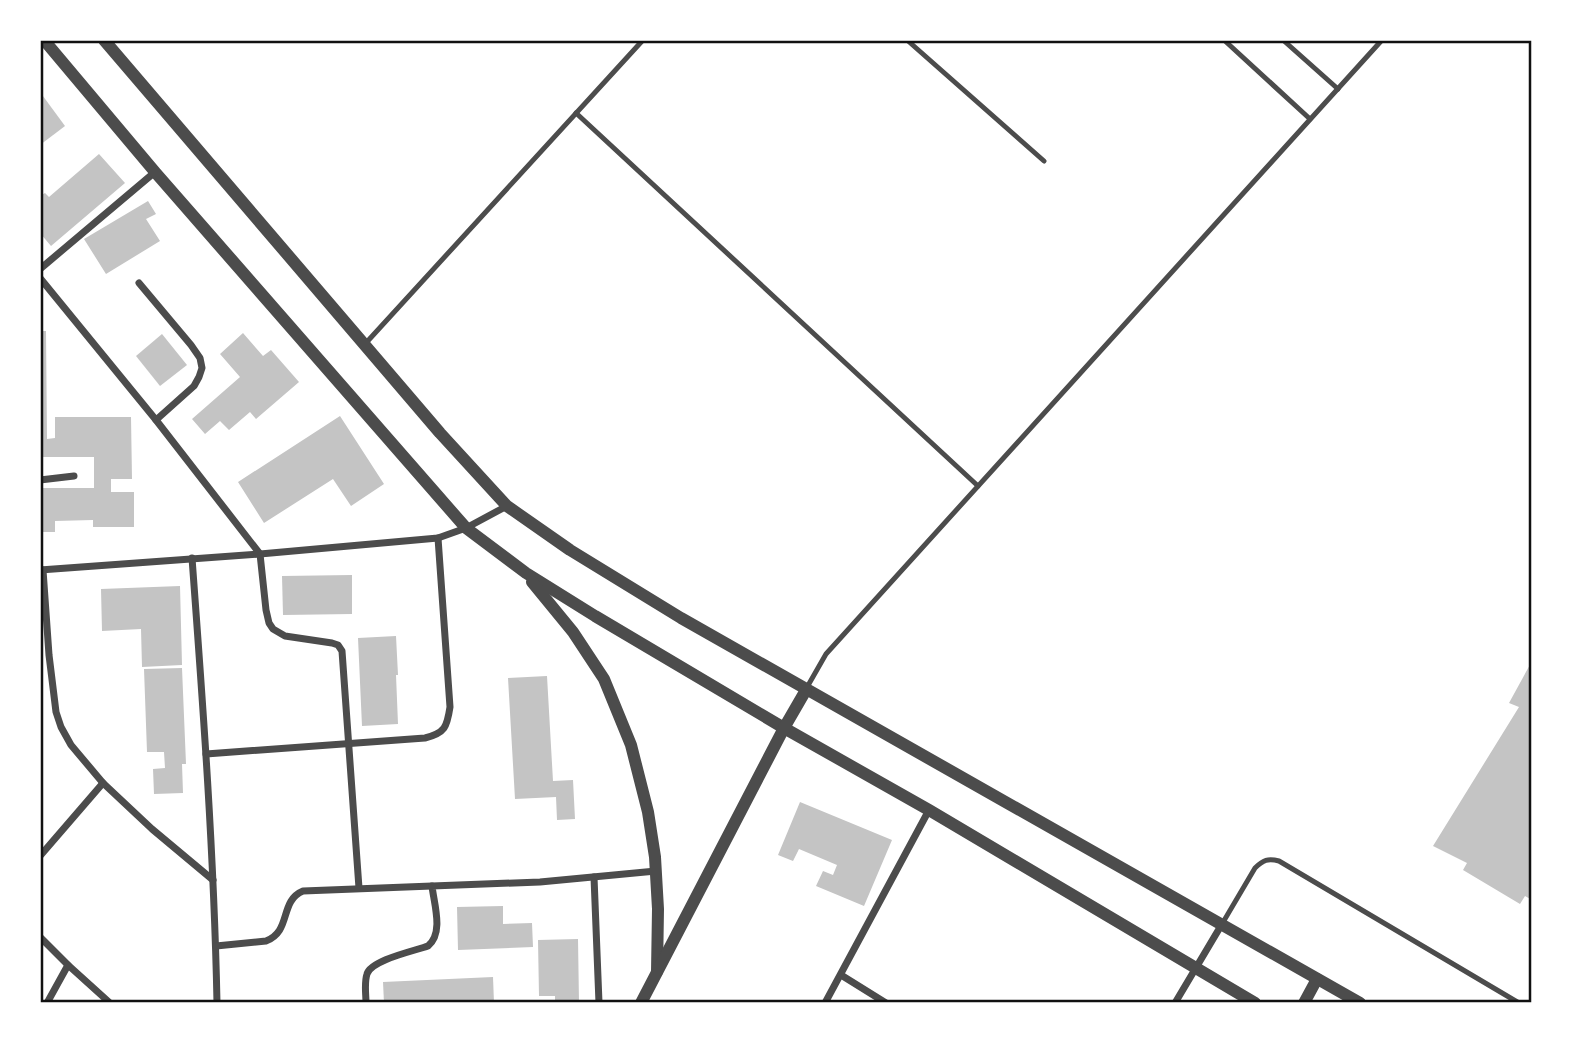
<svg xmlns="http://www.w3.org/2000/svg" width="1572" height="1043" viewBox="0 0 1572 1043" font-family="'Work Sans',sans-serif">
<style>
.building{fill:#c4c4c4}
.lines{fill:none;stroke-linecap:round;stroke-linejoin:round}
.service{stroke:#4c4c4c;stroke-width:5}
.minor{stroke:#4c4c4c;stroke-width:7}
.tertiary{stroke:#4c4c4c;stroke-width:12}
.neatline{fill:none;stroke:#111;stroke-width:2.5}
</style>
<rect width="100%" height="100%" fill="#fff"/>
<g class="building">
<polygon points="40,92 65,126 40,145"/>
<polygon points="99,154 125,183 51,246 40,233 40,196 45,193 49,197"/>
<polygon points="148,201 156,214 146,219 160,241 106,274 84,239"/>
<polygon points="40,331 46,331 47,439 55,438 55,417 131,417 132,479 111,479 111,492 134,492 134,527 93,527 93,520 55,521 55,532 40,532 40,488 94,488 94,457 40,457"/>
<polygon points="243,333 263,356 271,350 299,382 256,419 250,412 229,430 220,421 205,434 192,419 240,377 220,354"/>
<polygon points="162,334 187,365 160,386 136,356"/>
<polygon points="340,416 384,484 351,506 333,479 264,523 238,482"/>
<polygon points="352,575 352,614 283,615 282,576"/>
<polygon points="180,586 182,665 142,667 141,629 102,631 101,589"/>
<polygon points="396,636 398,675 396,675 398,724 362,726 358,638"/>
<polygon points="1532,661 1532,900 1525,896 1520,904 1463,870 1467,863 1433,846 1519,707 1509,703"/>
<polygon points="182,668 186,764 182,764 183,793 154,794 153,769 165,768 164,752 147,752 144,669"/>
<polygon points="547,676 553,781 573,780 575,819 557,820 556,797 515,799 508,678"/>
<polygon points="800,802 892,840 864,906 816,886 823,871 833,875 837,865 799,849 793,861 778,855"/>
<polygon points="503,906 503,924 532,923 533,947 458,950 457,907"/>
<polygon points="578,939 579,1003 555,1003 555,996 539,996 538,940"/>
<polygon points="493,977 494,1003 384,1003 383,982"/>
</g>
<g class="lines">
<g class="service">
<polyline points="907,40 1044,161"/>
<polyline points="1224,40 1310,119"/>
<polyline points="1283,40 1338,89"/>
<polyline points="576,113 978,486"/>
<polyline points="365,344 643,40"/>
<polyline points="806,689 826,654 1382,40"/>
<path d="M 1222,924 L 1255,868 C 1263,860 1268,858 1279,861 L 1519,1003"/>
</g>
<g class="minor">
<polyline points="40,269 155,172"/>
<polyline points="40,278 156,420 260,554 266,610 269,623 273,629 285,636 332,643 338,645 342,651 359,888"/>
<polyline points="139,283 191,345 200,358 202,368 199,377 194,386 156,420"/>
<polyline points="40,480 74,476"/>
<path d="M 192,558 C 203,706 214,854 217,1003"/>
<polyline points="40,570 260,554 438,538 466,528 507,506"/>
<polyline points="43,570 49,655 56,712 61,727 71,745 103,783 152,829 213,880"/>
<path d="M 206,754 L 425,738 C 445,733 447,727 450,707 L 438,538"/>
<polyline points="40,856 103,783"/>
<polyline points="594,877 599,1003"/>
<polyline points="40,937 68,965 110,1003"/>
<path d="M 216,946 L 266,941 C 292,931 279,901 303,891 L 432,886"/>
<polyline points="841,975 886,1003"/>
<polyline points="47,1003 68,965"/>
<path d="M 366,1003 C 366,994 364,983 367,974 C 371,960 414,951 428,946 C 444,933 434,904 432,886 L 540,882 L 656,871"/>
<polyline points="825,1003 929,810"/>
<polyline points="1175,1003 1222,924"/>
</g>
<g class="tertiary">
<polyline points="44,40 155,172 466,528 526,573 595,616 784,728 929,810 1255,1003"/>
<polyline points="104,40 440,433 507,506 570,550 681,618 1360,1003"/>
<polyline points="532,582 573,632 604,679 631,745 648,812 655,857 658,909 657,972"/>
<polyline points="641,1003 784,728 806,690"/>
<polyline points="1304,1003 1317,979"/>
</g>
</g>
<rect width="1572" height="1043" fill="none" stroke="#ffffff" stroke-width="84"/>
<rect x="42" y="42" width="1488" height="959" class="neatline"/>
</svg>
